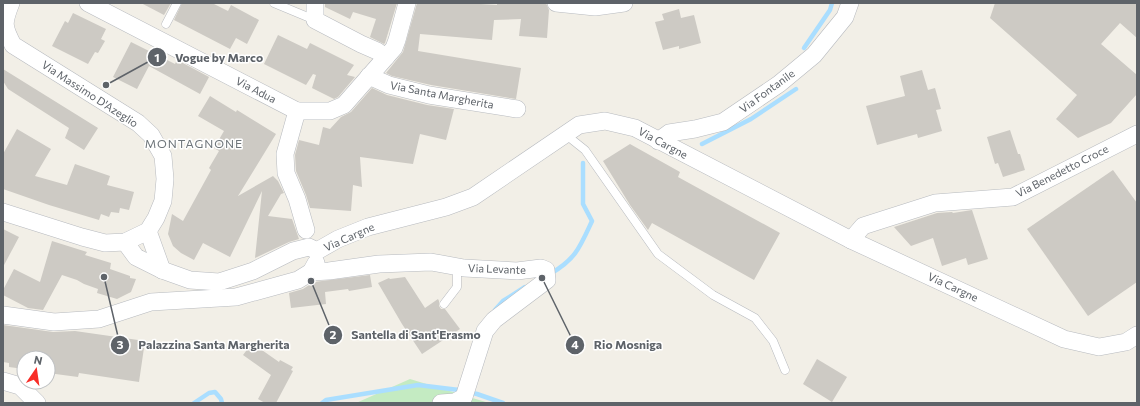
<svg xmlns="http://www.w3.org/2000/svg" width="1140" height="406" viewBox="0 0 1140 406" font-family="Commissioner,sans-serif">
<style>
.green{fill:#c4ebc2}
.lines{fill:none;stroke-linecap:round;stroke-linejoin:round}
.stream{stroke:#aadeff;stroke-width:4.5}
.building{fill:#cdcac4}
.lane-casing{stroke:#b7babf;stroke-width:9}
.street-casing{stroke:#b7babf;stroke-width:18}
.lane{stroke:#fff;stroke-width:8}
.street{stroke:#fff;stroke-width:17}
.labels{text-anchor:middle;stroke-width:3;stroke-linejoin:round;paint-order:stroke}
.street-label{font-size:11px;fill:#5e6369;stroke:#fff}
.neighbourhood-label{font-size:12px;letter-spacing:1px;fill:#6f767b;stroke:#fff}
.leader{fill:none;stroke:#5e6369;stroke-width:1.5}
.callout-dot{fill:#5e6369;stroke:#fff;stroke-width:1.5}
.mark-label{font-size:12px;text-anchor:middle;font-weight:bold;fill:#fff}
.callout-label{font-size:12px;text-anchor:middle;font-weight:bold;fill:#5e6369;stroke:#fff;stroke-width:3;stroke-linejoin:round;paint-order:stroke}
</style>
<rect width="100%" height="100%" fill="#f2efe7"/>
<polygon class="green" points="410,379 489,403 356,403"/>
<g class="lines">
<g class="stream">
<polyline points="804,48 830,10 832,3"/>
<polyline points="702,144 751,119 796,89"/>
<path d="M 550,274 C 576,259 580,247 592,221 L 583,204 L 583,163"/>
<polyline points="495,310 503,301 525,287"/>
<polyline points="194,403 209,393 215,392 221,399 222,403"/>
<polyline points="322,403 326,400 418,385 459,390 477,394 503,403"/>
</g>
</g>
<g class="building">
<polygon points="141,3 171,3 164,15"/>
<polygon points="182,3 212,3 228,11 231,5 259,20 247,44 236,38 230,49 174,20"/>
<polygon points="325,3 397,3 385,43 384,44 370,37 376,19 353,12 350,19 325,7"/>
<polygon points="417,3 465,3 497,5 497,4 546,3 549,10 547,38 519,36 521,19 494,20 492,40 420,34 418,51 521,68 516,99 431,85 392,76 386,73 403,52"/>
<polygon points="995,3 1137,3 1137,38 1120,23 1101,44 1137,75 1137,94 1111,123 1078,138 1056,119 1077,95 990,18"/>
<polygon points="679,9 681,18 694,15 701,43 679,49 679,46 663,50 655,22 664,20 662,14"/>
<polygon points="73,13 106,29 101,39 105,41 98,53 95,52 88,64 52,46 65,21 68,23"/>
<polygon points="278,35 307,49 310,43 354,65 347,75 355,77 338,97 334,99 312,88 316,75 313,74 306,85 264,64"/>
<polygon points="131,42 175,64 176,62 181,64 181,62 209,77 200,94 149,66 137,89 113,77"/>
<polygon points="3,69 98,128 84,150 65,138 69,128 8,89 3,81"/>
<polygon points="922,70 928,90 935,88 941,109 936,110 942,131 918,138 917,134 877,145 866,106 905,96 900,76"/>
<polygon points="372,88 387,95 427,105 454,109 446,140 420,134 413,164 360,157 362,187 353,185 351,211 310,208 306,195 296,171 295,155 299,140 319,145 323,127 330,129 341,117 351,112"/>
<polygon points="210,96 236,112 237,110 276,134 238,196 273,176 278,181 284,193 281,194 268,216 292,219 299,239 289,242 255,258 262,191 230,257 203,243 194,260 181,253 173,246 168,234 172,214 183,221 211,170 209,168 219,151 214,148 224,131 198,116"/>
<polygon points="17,129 51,149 35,176 67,185 75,164 110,176 107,185 134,192 129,210 120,208 119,213 111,212 109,217 101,214 99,220 49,205 3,189 3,154"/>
<polygon points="1010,130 1018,154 1020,154 1025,170 1003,177 998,163 995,164 987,137"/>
<polygon points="630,144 680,172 678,177 780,233 754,280 652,223 648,230 630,205 603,161"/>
<polygon points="1113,170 1137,203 1137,282 1088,316 1027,229"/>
<polygon points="972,210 988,259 968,265 966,258 942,266 933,238 911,246 894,227 937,213 952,212 953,213"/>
<polygon points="3,229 19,237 3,267"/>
<polygon points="52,241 87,252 85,255 111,263 110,269 130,276 130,278 136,279 131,292 117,299 97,293 98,289 84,284 77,280 62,275 43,310 28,308 3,295 3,290 14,269 40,282"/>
<polygon points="370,275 372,287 349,291 348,289 325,292 326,304 291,308 289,293 303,289 314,282"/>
<polygon points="405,277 425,308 438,299 439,301 439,306 441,309 445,309 460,329 422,354 402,324 378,283 389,278 390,279"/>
<polygon points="3,325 53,332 75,331 145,341 139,382 79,373 78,377 48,373 48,358 24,358 24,369 9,367 9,363 3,362"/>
<polygon points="252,343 279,362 280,360 293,367 291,370 293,371 276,403 265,403 258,399 271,375 243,355"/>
<polygon points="817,359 847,377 832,402 803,384"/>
</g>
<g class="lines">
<defs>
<g id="lane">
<polyline points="274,3 315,20"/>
<polyline points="166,24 177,3"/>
<polyline points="565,134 585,150 658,254 713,295 755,318 773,341 785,370"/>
<polyline points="444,304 457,287 457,267"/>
</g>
<g id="street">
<polyline points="88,3 297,111"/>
<polyline points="315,3 315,20 361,44 377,51 386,57"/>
<polyline points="556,3 595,7 624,3"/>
<polyline points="369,76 389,85 429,95 517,109"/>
<polyline points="658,141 669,133 695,129 723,122 779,84 814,55 845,17 850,3"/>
<path d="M 3,212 L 82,237 L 105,243 L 125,242 L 148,231 L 156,218 L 163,201 L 165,179 L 163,156 L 151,135 L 138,123 L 13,45 C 3,26 3,23 11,3"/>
<polyline points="306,230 297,199 286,173 285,154 297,111 330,111 344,105 394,48 397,40 407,3"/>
<polyline points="148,231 162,270"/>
<polyline points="851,240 863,226 935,203 1013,197 1137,134"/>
<polyline points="125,242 136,257 162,270 190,280 219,282 253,271 293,251 309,247 317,251"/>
<polyline points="317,251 338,239 368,227 446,207 473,197 579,125 605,121 635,128 851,240 1064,339 1099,347 1126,342 1137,335"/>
<polyline points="311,272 329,271 379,264 431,262 464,268 517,271 541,268 546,270 547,280 494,320 485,331 464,397 455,402 441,403"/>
<polyline points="3,315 54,322 99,319 151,302 236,297 298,280 311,272 316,263"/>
<polyline points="3,381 20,386 37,403"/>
</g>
</defs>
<use href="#lane" class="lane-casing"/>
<use href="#street" class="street-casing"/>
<use href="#lane" class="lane"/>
<use href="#street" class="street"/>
</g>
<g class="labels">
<g class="street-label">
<text transform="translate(256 90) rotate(27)" y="4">Via Adua</text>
<text transform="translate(767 91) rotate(-36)" y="4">Via Fontanile</text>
<text transform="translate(90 94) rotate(33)" y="4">Via Massimo D'Azeglio</text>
<text transform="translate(442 95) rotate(11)" y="4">Via Santa Margherita</text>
<text transform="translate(663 143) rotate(28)" y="4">Via Cargne</text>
<text transform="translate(1062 171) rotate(-27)" y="4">Via Benedetto Croce</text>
<text transform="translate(349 237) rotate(-24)" y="4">Via Cargne</text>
<text transform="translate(497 269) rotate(2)" y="4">Via Levante</text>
<text transform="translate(953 287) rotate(25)" y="4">Via Cargne</text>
</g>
<g class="neighbourhood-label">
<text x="194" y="148">MONTAGNONE</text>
</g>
</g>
<path class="leader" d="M106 85L157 57M311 281L333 335M104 277L120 345M542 278L575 345"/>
<g class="callout-dot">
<circle cx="106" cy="85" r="4"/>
<circle cx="311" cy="281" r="4"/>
<circle cx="104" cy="277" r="4"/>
<circle cx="542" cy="278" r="4"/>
<circle cx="157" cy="57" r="10"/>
<circle cx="333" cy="335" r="10"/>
<circle cx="120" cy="345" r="10"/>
<circle cx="575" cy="345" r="10"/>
</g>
<g class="mark-label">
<text x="157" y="62">1</text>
<text x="333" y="339">2</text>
<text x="120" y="349">3</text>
<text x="575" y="349">4</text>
</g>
<g class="callout-label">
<text x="219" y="62">Vogue by Marco</text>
<text x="416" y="339">Santella di Sant'Erasmo</text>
<text x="214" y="349">Palazzina Santa Margherita</text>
<text x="628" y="349">Rio Mosniga</text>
</g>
<rect width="1140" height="406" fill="none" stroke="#5e6369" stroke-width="8"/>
<g transform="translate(36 370) rotate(13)"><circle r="19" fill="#ffffff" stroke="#bfc1c3"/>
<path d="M0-3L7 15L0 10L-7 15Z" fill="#f82d27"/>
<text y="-6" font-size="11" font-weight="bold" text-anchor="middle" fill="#5e6369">N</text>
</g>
</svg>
